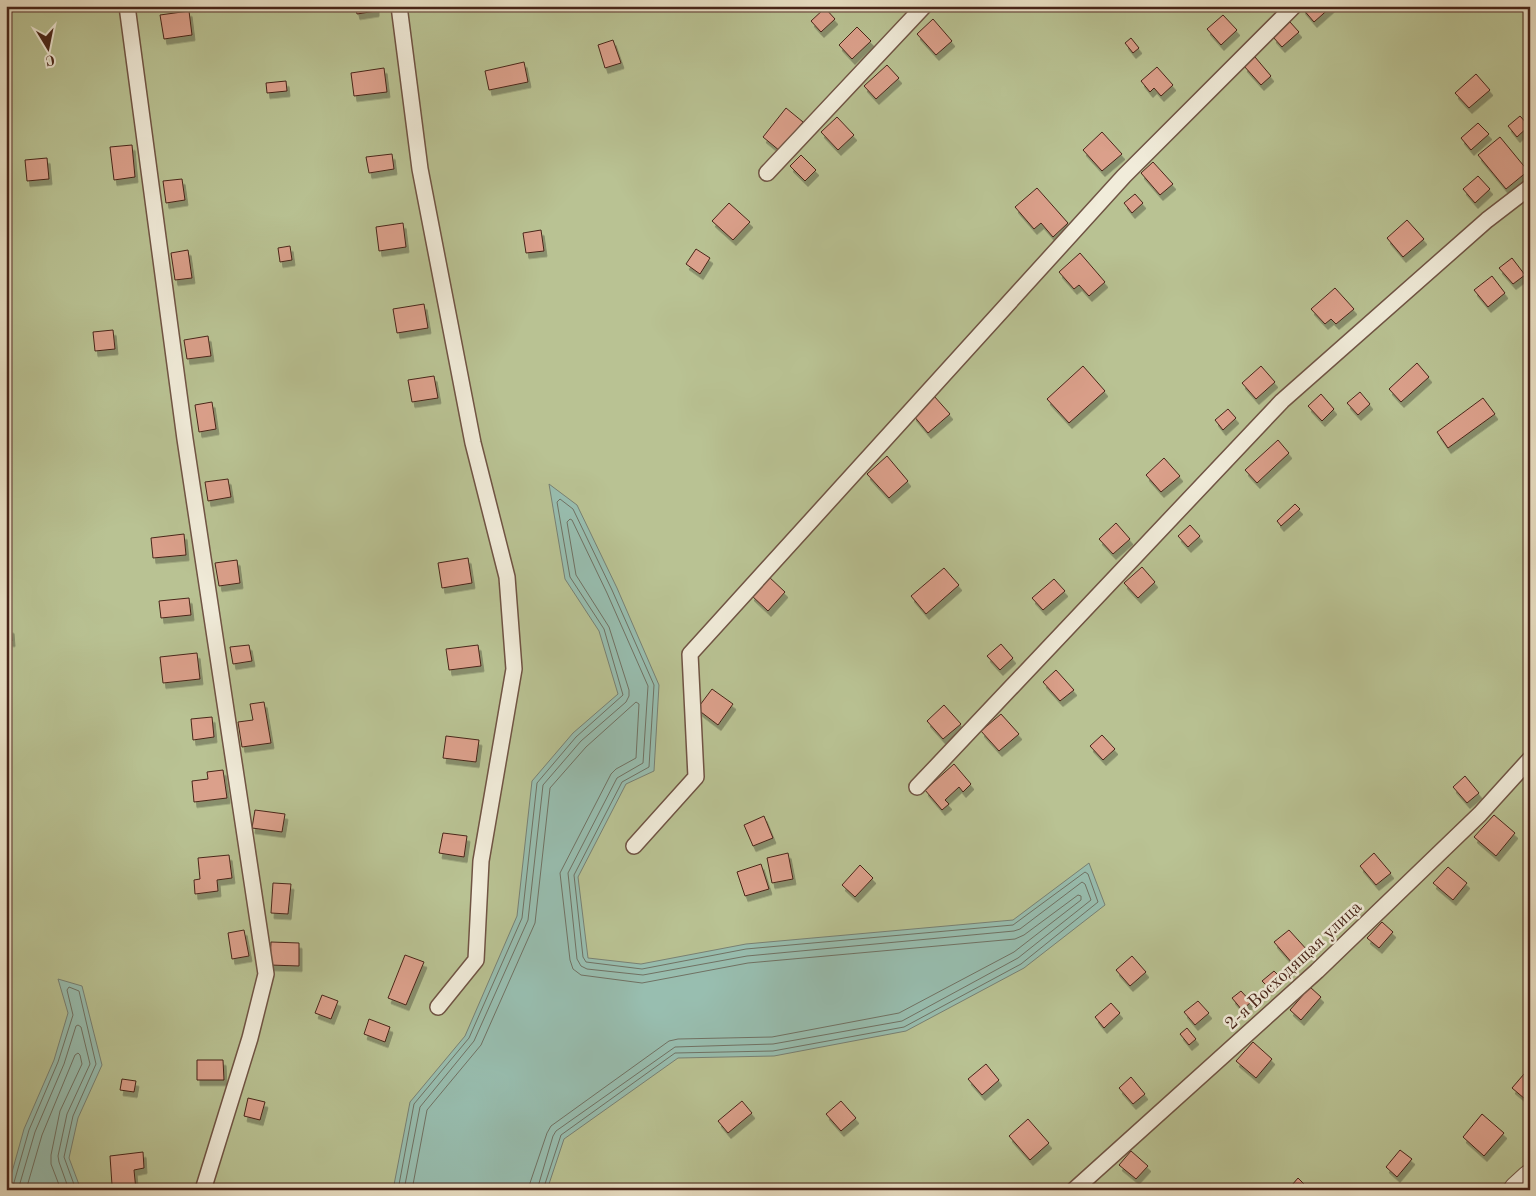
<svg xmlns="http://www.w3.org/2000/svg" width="1536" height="1196" viewBox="0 0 1536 1196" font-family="'Old Standard TT',serif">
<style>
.green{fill:#b9c293;stroke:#807456}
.water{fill:#98beb0;stroke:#788174}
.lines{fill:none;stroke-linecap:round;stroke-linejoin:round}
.shore{stroke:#707264;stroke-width:1}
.building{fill:#dba08b;stroke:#482519;filter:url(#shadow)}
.lane-casing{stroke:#705444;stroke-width:18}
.street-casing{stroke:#705444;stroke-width:30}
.lane{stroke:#f1ecda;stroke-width:15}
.street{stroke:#f1ecda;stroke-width:28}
.labels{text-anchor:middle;stroke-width:5;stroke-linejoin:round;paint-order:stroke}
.street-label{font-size:18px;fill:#482519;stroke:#f1ecda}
</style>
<defs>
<filter id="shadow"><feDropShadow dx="3" dy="5.5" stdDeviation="0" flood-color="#0004"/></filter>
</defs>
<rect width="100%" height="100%" fill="#eae1c6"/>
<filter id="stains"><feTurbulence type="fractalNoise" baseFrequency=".004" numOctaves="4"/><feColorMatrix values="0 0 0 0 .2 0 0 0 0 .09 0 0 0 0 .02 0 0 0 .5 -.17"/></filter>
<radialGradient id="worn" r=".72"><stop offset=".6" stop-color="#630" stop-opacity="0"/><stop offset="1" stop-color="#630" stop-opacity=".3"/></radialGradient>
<rect class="green" x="6" y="6" width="1524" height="1184"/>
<g class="water">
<polygon points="549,484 577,505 617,588 659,685 654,771 626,784 578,877 588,958 641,964 746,944 1013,920 1089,863 1105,905 1024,968 906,1031 774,1056 678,1058 564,1139 547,1190 393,1190 410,1102 465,1036 517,916 532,781 573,733 618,694 599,631 565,579"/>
<polygon points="58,979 82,986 102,1065 78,1118 69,1158 81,1190 7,1190 24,1129 54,1060 68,1013"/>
</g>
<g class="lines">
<g class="shore">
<polyline points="6,1189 10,1189 13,1186 29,1130 58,1062 73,1015 67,990 69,987 79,991 96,1064 73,1116 64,1157 76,1190"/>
<polyline points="18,1190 35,1132 64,1064 76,1026 78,1025 81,1027 90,1064 67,1114 58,1156 59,1162 69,1190"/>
<polyline points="26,1190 42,1135 75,1055 78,1053 80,1055 82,1064 60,1111 51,1155 51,1164 61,1190"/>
<polyline points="398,1190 414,1104 469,1038 522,918 537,783 576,737 623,695 604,629 570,577 557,502 560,499 573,509 612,590 654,685 649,767 622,782 574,875 583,957 586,962 642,969 746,949 1013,925 1085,872 1088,874 1098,902 1021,964 904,1027 773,1051 675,1053 561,1135 543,1190"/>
<polyline points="404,1190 420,1107 474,1041 528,920 543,785 581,741 626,702 629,696 629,690 609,627 576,575 567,522 570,519 572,520 607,593 648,686 643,763 617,778 568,873 577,959 581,966 587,969 643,975 747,956 1014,931 1020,929 1082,882 1085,884 1091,900 1018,958 902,1021 773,1044 675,1047 556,1131 553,1136 537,1190"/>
<polyline points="412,1190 427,1110 481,1045 535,923 550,788 586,747 636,702 639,704 636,758 616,769 611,774 560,873 570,960 573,969 581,975 642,983 748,963 1015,939 1024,935 1078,895 1081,896 1081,900 1014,952 899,1013 772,1037 678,1039 669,1041 551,1126 547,1133 530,1183 529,1190"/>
</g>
</g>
<g class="building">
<polygon points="355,6 376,6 376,11 357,14"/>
<polygon points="1305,6 1332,6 1314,22 1302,8"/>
<polygon points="825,8 835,19 821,32 811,21"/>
<polygon points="189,11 192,35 164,39 160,15"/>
<polygon points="1223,15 1237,30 1221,45 1207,29"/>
<polygon points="933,19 952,41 936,55 917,34"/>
<polygon points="1290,22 1299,32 1282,47 1273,37"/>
<polygon points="857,27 871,41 852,59 839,45"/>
<polygon points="1131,38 1139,48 1133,53 1125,43"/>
<polygon points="613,40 621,63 605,68 598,45"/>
<polygon points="1255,57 1271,76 1261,85 1244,66"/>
<polygon points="524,62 528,82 489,90 485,71"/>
<polygon points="887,65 899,78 876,99 864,86"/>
<polygon points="1157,67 1173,85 1161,96 1154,88 1150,92 1141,81"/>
<polygon points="384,68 387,92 354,96 351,73"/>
<polygon points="1476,74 1490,90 1469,108 1455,93"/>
<polygon points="286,81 287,91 267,93 266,83"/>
<polygon points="786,108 803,122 780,151 763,137"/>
<polygon points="1520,116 1529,126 1517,137 1508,126"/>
<polygon points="837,117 854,135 838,150 821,132"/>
<polygon points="1478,123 1489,134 1471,150 1461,138"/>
<polygon points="1102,132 1122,154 1102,171 1083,150"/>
<polygon points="1500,137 1528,171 1506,189 1478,155"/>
<polygon points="132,145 135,177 114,180 110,147"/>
<polygon points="392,154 394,169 369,173 366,157"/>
<polygon points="801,155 816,170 805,181 790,166"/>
<polygon points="47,158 49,179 27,181 25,160"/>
<polygon points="1153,162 1173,184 1160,195 1141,173"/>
<polygon points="1478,176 1490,189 1475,203 1463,189"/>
<polygon points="182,179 185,200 166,203 163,181"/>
<polygon points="1037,188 1068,223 1053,237 1041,223 1034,229 1015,207"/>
<polygon points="1135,194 1143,203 1132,213 1124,203"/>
<polygon points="729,203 750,222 733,240 712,221"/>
<polygon points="1407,220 1424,239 1403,257 1387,238"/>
<polygon points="403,223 406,247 379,251 376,227"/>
<polygon points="541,230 544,251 526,253 523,233"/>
<polygon points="290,246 292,260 280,262 278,248"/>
<polygon points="696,249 710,258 700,274 686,264"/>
<polygon points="188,250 192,278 175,280 171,253"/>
<polygon points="1080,253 1105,282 1089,296 1079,285 1074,289 1059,272"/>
<polygon points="1512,258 1525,275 1513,284 1499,268"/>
<polygon points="1492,276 1505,293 1488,307 1474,290"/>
<polygon points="1335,288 1354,309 1336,324 1331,319 1325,324 1311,309"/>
<polygon points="424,304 428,328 397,333 393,309"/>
<polygon points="113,330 115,349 95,351 93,332"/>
<polygon points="208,336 211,356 187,359 184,340"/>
<polygon points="1417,363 1429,377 1401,402 1389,389"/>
<polygon points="1083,366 1105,391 1069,423 1047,399"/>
<polygon points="1261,366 1275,382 1256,399 1242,383"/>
<polygon points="434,376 438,398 412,402 408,380"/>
<polygon points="1360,392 1370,404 1358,415 1347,403"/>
<polygon points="1321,394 1334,409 1322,421 1308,406"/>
<polygon points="934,396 950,414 928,433 913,415"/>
<polygon points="1483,398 1495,414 1448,448 1437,432"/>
<polygon points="212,402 216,429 199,432 195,405"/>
<polygon points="1228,409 1236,418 1223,430 1215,420"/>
<polygon points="1278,440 1289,453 1257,483 1245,470"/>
<polygon points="887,456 908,481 889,498 867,474"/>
<polygon points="1164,458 1180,476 1161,492 1146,475"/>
<polygon points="228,479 231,497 208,501 205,482"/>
<polygon points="1295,504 1300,509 1281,526 1277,521"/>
<polygon points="1116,523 1130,539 1113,554 1099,539"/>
<polygon points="1190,525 1200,536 1188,547 1178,536"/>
<polygon points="184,534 186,555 153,558 151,538"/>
<polygon points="468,558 472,583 442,588 438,563"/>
<polygon points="237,560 240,583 219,586 215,563"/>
<polygon points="1142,567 1155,582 1138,598 1124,583"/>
<polygon points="944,568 959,585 926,614 911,596"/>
<polygon points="768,576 785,592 768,611 751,595"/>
<polygon points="1054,579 1065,591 1043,610 1032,598"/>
<polygon points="189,598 191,615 161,618 159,601"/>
<polygon points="6,628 11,628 12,641 6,641"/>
<polygon points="1001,644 1013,658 1000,670 987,656"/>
<polygon points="249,645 252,661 233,664 230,647"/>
<polygon points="478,645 481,666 449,670 446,649"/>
<polygon points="197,653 200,679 163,683 160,657"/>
<polygon points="1056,670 1074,690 1060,701 1043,682"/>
<polygon points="712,689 733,704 718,725 697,709"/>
<polygon points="264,702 271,743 242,747 238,722 253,720 250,704"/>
<polygon points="944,705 961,724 943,739 927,721"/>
<polygon points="1001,714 1019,734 999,751 981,731"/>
<polygon points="212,717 214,737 193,740 191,719"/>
<polygon points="1102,735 1115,749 1103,760 1090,746"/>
<polygon points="446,736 479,740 476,762 443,758"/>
<polygon points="954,764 971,784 963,792 959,787 945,800 949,804 942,810 925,790"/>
<polygon points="223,770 227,798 194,802 192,781 208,779 207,772"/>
<polygon points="1465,776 1479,793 1467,803 1453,787"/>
<polygon points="255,810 285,814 282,832 252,828"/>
<polygon points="1494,815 1515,833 1496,856 1474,837"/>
<polygon points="764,816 773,838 753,846 744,825"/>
<polygon points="443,833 467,836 464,857 439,853"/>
<polygon points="788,853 793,879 772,883 767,858"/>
<polygon points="1374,853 1391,873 1376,885 1360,866"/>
<polygon points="229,855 232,878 217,880 218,891 195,894 194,880 200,879 198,858"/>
<polygon points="761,864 769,889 745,896 737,872"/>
<polygon points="860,865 873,878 855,897 842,885"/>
<polygon points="1448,867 1467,883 1453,900 1433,883"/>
<polygon points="273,883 291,884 288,914 271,913"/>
<polygon points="1382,922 1393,932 1379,948 1367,938"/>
<polygon points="244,930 249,956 232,959 228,933"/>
<polygon points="1289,930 1308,951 1293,964 1274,942"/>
<polygon points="271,942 299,943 299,966 270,965"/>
<polygon points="405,955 424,962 406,1005 388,998"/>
<polygon points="1132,956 1146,972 1130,986 1116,970"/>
<polygon points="1274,971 1280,977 1268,987 1262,981"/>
<polygon points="1310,987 1321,997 1301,1020 1290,1010"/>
<polygon points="1241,991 1251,1002 1242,1010 1232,998"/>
<polygon points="322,995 338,1001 331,1019 315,1013"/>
<polygon points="1198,1001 1209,1013 1195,1025 1184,1012"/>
<polygon points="1111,1003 1120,1013 1104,1028 1095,1017"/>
<polygon points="369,1019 390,1027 385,1042 364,1034"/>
<polygon points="1187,1028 1196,1039 1189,1045 1180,1034"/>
<polygon points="1253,1042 1272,1059 1256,1078 1236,1061"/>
<polygon points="197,1060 223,1060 224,1080 197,1080"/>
<polygon points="986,1064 999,1080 982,1095 968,1079"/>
<polygon points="1530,1067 1530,1094 1525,1099 1512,1088"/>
<polygon points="1131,1077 1145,1094 1133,1104 1119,1088"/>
<polygon points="122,1079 136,1081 134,1092 120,1090"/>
<polygon points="248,1098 265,1102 260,1120 244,1116"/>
<polygon points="742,1101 752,1113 728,1133 718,1121"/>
<polygon points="841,1101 856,1118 841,1131 826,1114"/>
<polygon points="1482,1114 1504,1133 1484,1156 1463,1137"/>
<polygon points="1028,1119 1049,1143 1030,1160 1009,1136"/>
<polygon points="1400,1150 1412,1159 1397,1177 1386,1167"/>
<polygon points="1131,1151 1148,1166 1136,1179 1119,1165"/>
<polygon points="143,1152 144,1168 134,1170 136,1190 107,1190 106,1186 112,1185 110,1156"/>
<polygon points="1298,1178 1306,1186 1303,1190 1297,1190 1292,1185"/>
</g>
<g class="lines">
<defs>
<g id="lane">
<polyline points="127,6 185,439 266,974 250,1038 203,1190"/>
<polyline points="399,6 420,169 473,443 507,577 514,669 481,861 476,960 438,1007"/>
<polyline points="767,173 924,6"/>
<polyline points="917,787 1282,401 1487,220 1530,187"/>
<polyline points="634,846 696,777 690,654 1124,176 1294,6"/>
<polyline points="1074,1190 1317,971 1480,814 1530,759"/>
</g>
<polyline id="street" points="1518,1190 1530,1179"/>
</defs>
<use href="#lane" class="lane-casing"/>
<use href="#street" class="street-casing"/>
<use href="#lane" class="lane"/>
<use href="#street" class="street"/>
</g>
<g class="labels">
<g class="street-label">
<text transform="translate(1293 965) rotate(-43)" y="6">2-я Восходящая улица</text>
</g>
</g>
<rect width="1536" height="1196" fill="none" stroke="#eae1c6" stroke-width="25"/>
<rect x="8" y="8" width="1521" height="1181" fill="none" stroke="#482519" stroke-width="2.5"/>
<rect x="12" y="12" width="1511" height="1171" fill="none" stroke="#482519"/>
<g transform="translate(48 48) rotate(170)" stroke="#f1ecda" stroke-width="4" paint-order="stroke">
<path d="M0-4L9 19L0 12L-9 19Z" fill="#482519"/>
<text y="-8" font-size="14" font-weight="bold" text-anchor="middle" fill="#482519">С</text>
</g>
<rect width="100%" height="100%" filter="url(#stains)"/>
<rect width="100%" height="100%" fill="url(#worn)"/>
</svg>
